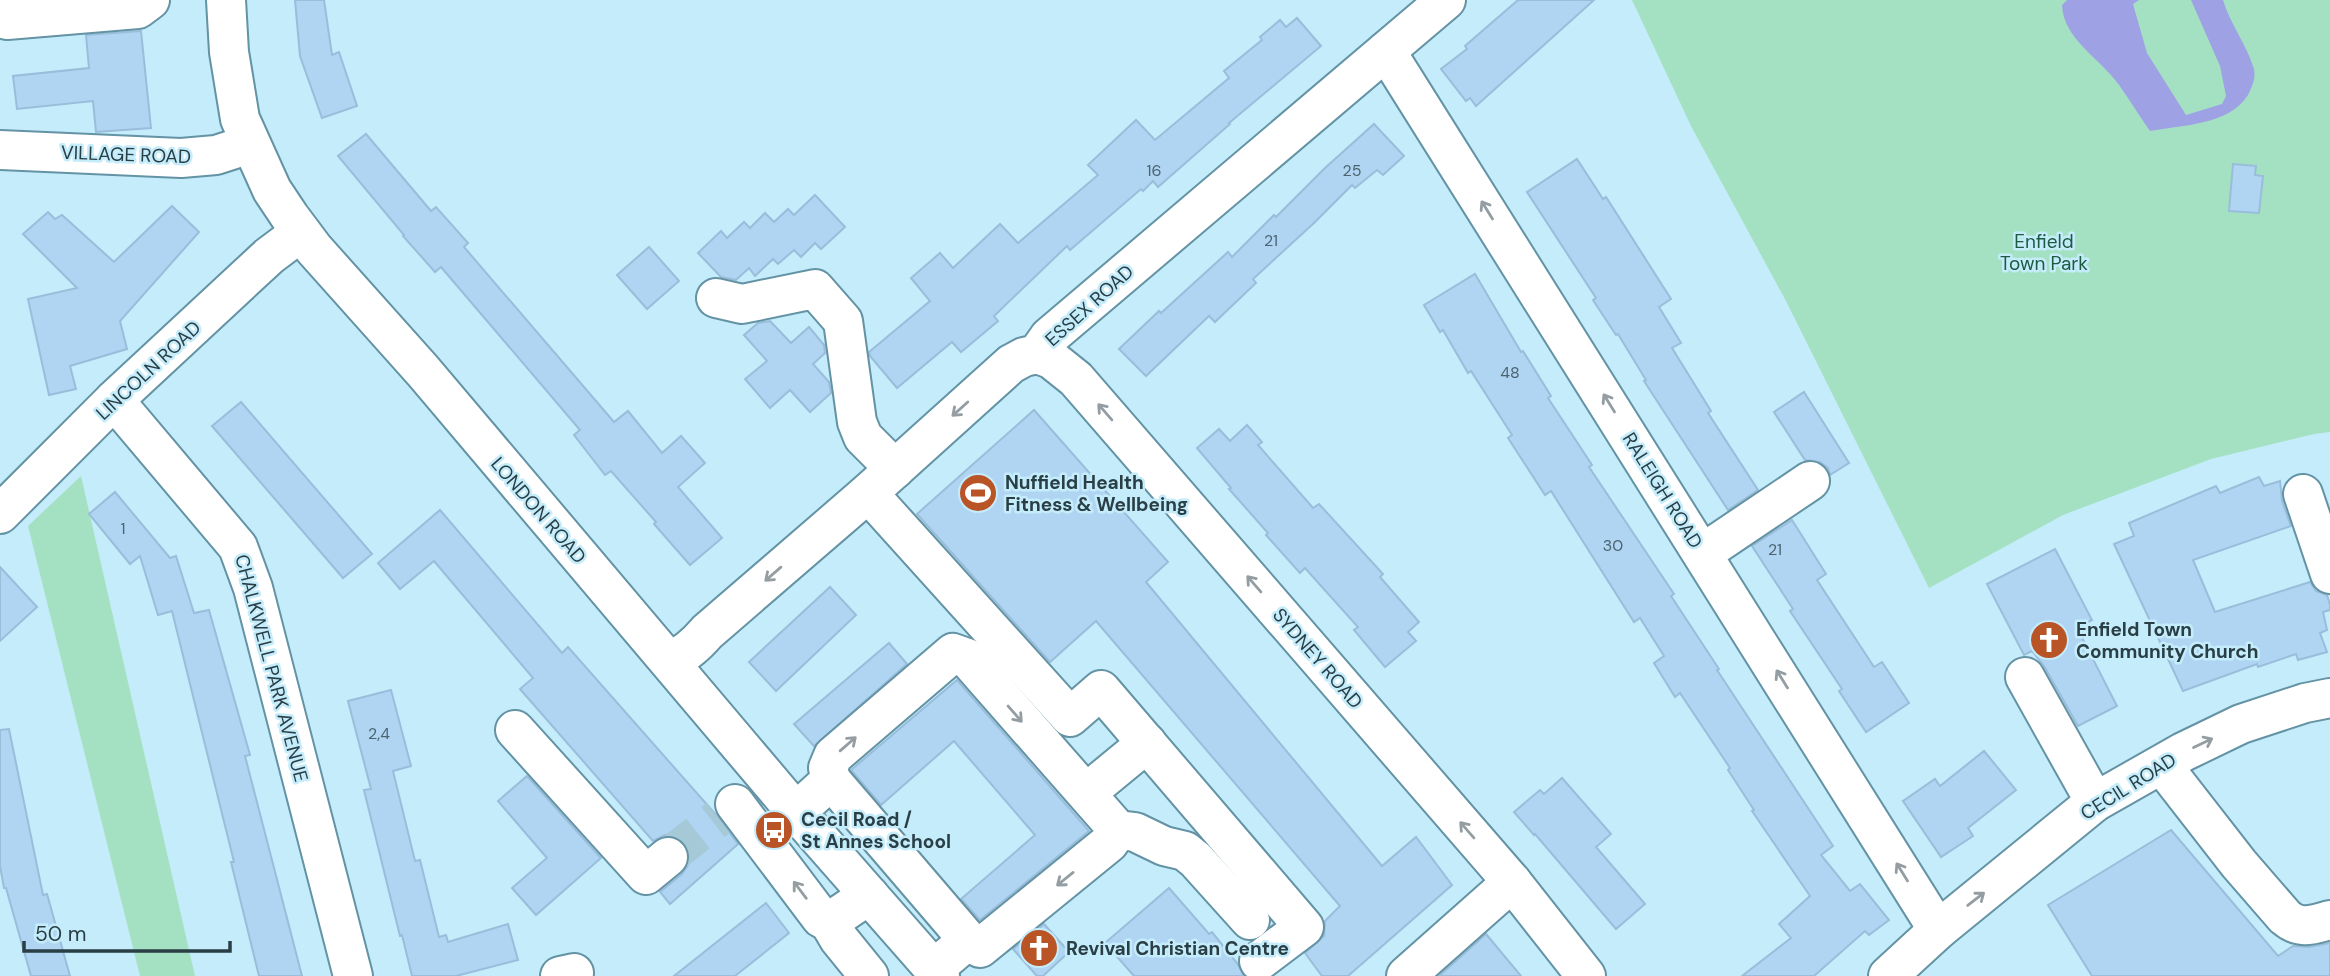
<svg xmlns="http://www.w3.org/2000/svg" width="2330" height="976" viewBox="0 0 2330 976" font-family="'DM Sans',sans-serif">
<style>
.green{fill:#a4e1c2}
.water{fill:#9fa1e5}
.building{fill:#b0d5f3;stroke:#99bdda;stroke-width:2}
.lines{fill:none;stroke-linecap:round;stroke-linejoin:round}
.minor-tunnel{stroke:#a5c9d6;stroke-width:38;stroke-dasharray:38 19;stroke-linecap:butt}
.minor-casing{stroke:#6393a4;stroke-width:42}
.major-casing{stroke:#6393a4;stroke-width:42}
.minor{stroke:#fff;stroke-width:38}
.major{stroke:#fff;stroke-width:38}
.oneway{stroke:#949ea2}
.labels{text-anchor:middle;stroke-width:5;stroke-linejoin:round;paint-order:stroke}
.number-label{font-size:16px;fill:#4b6470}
.street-label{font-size:19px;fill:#293e45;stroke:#c4ecfa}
.park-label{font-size:19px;fill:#1c5b41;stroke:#c4ecfa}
.poi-label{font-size:19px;font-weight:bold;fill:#293e45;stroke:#c4ecfa;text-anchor:start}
</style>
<rect width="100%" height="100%" fill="#c4ecfa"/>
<g class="green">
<polygon points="1632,0 2330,0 2330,432 2314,434 2211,459 2063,515 1929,588 1786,301 1691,126"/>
<polygon points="81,476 195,976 140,976 28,526"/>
</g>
<path class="water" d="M 2067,0 L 2139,0 L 2133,4 L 2147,53 L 2186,115 L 2222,104 L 2226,96 L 2220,66 L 2191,0 L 2223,0 C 2230,24 2247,45 2254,69 C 2256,78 2252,87 2248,95 C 2229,125 2183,125 2150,131 C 2139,116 2130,100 2119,85 C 2101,59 2063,39 2062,5 Z"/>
<g class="building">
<polygon points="295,0 324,0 332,55 339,52 357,106 322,118 300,56"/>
<polygon points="1518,0 1594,0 1476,106 1470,98 1466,101 1441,69 1467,49 1465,46"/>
<polygon points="1297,18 1321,46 1229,123 1230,124 1158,187 1153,181 1143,191 1141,189 1070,250 1067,246 994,316 998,321 961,352 952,342 897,388 870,356 869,352 930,301 911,278 940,253 953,268 1000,224 1018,243 1098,175 1088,165 1136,120 1155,140 1229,78 1224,71 1262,40 1260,37 1280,20 1286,27"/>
<polygon points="141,31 151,128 96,132 93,101 17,109 13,76 89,68 86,35"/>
<polygon points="1374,124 1404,156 1383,175 1377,170 1355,188 1352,185 1314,223 1253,279 1256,283 1215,322 1209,316 1146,376 1119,349 1159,311 1161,313 1228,252 1232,257 1274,215 1276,217 1325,168"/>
<polygon points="366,134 431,211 436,207 468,243 464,247 614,422 628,411 662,453 681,436 705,463 678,487 722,538 690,565 654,524 656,522 611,471 605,475 574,435 580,430 441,267 435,272 403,236 404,235 338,156"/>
<polygon points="1577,159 1603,199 1606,197 1671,299 1659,307 1681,343 1672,348 1711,411 1708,413 1758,490 1728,510 1644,381 1646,380 1618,334 1616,335 1593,300 1596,298 1527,192"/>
<polygon points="2233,164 2256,166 2255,175 2263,176 2259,213 2229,211"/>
<polygon points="815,195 845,227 821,249 815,243 801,257 794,250 778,264 773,259 755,276 749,268 736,280 721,277 698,253 721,231 727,238 744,222 750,228 765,213 774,222 788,209 794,215"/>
<polygon points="172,206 199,232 120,321 127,349 70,366 76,389 49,395 28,299 77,288 23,234 48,212 55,219 62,215 114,262"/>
<polygon points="649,247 679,281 647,309 617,275"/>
<polygon points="1475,274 1521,352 1523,351 1551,396 1548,398 1592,465 1589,467 1674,594 1671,596 1719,669 1717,670 1833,846 1821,855 1850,891 1860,884 1889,920 1869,935 1865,931 1814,976 1742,976 1791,938 1779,924 1810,896 1752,811 1754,810 1728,770 1730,768 1680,693 1675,697 1654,663 1664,656 1640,618 1634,622 1551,491 1545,495 1508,438 1512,435 1471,371 1468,373 1443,330 1440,332 1424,305"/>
<polygon points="770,321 791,343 809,327 824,345 825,353 813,364 829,382 831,393 810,412 790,390 770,408 745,379 767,361 744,335 758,323"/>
<polygon points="1804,392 1849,463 1830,475 1828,468 1820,462 1805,460 1774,412"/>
<polygon points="241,402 372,554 343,578 212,426"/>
<polygon points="1034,410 1168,562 1146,582 1382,866 1416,837 1452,885 1348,976 1322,976 1305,953 1324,936 1325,921 1340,906 1096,621 1050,662 917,514"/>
<polygon points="1247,425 1262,442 1258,445 1313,508 1319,504 1383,574 1380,577 1419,622 1408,632 1416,641 1385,667 1354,630 1358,627 1305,568 1300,573 1266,535 1268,533 1229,489 1231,488 1197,448 1219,429 1230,441"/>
<polygon points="2259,477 2264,486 2280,481 2282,501 2291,526 2193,560 2215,612 2310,582 2316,591 2327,595 2330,605 2330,610 2323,612 2327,630 2320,633 2327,652 2298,660 2296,654 2258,667 2257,664 2183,691 2114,544 2134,536 2129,523 2216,486 2220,493"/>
<polygon points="115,492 170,558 176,556 194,613 209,610 250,755 245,756 302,976 259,976 231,862 234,862 172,611 158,615 140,556 130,564 89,514"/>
<polygon points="440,510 562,653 568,647 717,816 738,844 670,904 660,892 682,874 688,865 689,853 684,843 675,836 665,835 653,841 520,689 533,678 434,561 400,589 378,563"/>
<polygon points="1792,520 1826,574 1817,580 1874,667 1882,662 1909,703 1866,732 1839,691 1842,689 1790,611 1793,609 1752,546"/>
<polygon points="2055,549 2092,620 2077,628 2117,706 2078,726 2044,666 2032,651 2024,655 1987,584"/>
<polygon points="0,567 37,607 0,641"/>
<polygon points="830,587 856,615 776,691 749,662"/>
<polygon points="889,643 907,664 814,746 794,724"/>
<polygon points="957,680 1089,831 980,920 961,899 1035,835 954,741 881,805 851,770"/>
<polygon points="391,690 411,766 393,771 415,861 420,860 439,937 446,935 448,942 508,924 518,960 456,976 412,976 402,935 400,936 364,790 371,789 348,701"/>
<polygon points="9,729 43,895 47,894 70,976 31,976 6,888 4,888 0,866 0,730"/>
<polygon points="1984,751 2016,790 1968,828 1973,836 1941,857 1903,801 1935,779 1940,786"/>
<polygon points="527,776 601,858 536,915 512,888 547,858 498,801"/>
<polygon points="1562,778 1611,834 1596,847 1645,904 1616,929 1535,834 1534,835 1514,812 1540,790 1544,794"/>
<polygon points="2171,830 2278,956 2293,946 2309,947 2330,943 2330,976 2092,976 2048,905"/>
<polygon points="1169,888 1209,934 1212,932 1237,963 1244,976 1134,976 1105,943"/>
<polygon points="766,903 789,933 735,976 674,976"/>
<polygon points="1044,924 1069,952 1043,976 1037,976 1013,949"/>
<polygon points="1486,934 1521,976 1439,976"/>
</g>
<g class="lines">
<polyline class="minor-tunnel" points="668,857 718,818"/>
<defs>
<g id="minor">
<polyline points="5,0 7,20 138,9 150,0"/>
<polyline points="1386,51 1938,930"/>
<polyline points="0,150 181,158 216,155 250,144"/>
<polyline points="716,298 742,304 815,289 843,321 857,422 863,437 895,469"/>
<polyline points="1037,354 1051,359 1076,379 1512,882 1586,976"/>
<polyline points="114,400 238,547 253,588 353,976"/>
<polyline points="868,493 1070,717 1101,690 1304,927 1259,961"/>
<polyline points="2303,494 2330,574"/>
<polyline points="0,514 114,400 269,256 301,232"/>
<polyline points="1703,553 1810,481"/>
<path d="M 669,661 C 685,655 696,645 707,632 L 868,493 L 1011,364 L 1024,357 L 1037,354 L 1049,337 L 1446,0"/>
<polyline points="2025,677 2095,802"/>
<polyline points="515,730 646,875 668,857"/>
<path d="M 2162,765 L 2239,864 L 2285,917 C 2300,930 2312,925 2330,920"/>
<polyline points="831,780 968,940"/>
<polyline points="1102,780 1147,743"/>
<polyline points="735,804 821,918 829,922 869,895"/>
<polyline points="796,812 831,780 828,768 833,756 953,653 967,658 1118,830 1109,843 980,948 968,940 934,969"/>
<polyline points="1118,830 1135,832 1164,846 1185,851 1196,860 1250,920"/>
<polyline points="829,922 839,939 869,976"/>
<polyline points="560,976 574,973"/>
<polyline points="1406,976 1512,882"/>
</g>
<g id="major">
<polyline points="226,0 229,52 240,119 272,190 290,217 314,249 423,371 796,812 940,976"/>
<polyline points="1888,976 1938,930 2095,802 2183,752 2241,724 2305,703 2330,698"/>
</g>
</defs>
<use href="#minor" class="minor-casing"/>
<use href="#major" class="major-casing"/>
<use href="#minor" class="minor"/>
<use href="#major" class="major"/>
</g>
<defs><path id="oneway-shaft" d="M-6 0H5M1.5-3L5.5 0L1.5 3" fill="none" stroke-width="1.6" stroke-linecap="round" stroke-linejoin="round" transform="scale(1.75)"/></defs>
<g class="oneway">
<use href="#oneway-shaft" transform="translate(1487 210) rotate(-122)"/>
<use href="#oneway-shaft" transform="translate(1609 403) rotate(-122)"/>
<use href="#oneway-shaft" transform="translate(960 409) rotate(138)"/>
<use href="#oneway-shaft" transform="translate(1105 412) rotate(-131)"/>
<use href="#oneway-shaft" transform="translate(773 574) rotate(139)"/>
<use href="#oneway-shaft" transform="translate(1254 584) rotate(-131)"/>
<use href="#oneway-shaft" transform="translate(1782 679) rotate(-122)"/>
<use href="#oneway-shaft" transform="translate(1015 714) rotate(49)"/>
<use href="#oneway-shaft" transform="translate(2203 743) rotate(-26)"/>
<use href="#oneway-shaft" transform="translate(848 744) rotate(-41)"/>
<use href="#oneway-shaft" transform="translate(1467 830) rotate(-131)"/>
<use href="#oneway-shaft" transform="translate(1902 872) rotate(-122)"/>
<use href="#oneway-shaft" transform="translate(1065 879) rotate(141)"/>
<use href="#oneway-shaft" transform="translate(800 890) rotate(-127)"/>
<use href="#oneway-shaft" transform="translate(1976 899) rotate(-38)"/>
</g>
<defs>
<symbol id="stadium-disc" viewBox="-11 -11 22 22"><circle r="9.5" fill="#b95426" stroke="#c4ecfa"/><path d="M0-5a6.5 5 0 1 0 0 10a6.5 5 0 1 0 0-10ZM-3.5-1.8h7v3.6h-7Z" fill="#fff"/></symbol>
<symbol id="church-disc" viewBox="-11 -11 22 22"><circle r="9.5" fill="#b95426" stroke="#c4ecfa"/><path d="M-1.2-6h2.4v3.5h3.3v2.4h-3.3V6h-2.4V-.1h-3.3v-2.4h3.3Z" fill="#fff"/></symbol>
<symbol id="bus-disc" viewBox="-11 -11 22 22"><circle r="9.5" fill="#b95426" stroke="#c4ecfa"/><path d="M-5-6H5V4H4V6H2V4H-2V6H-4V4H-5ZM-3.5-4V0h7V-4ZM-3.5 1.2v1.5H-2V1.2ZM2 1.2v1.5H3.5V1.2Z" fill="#fff"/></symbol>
</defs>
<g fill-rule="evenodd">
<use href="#stadium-disc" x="956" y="471" width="44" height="44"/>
<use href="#church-disc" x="2027" y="618" width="44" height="44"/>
<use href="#bus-disc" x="752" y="808" width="44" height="44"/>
<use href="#church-disc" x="1017" y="926" width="44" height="44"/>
</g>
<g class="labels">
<g class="number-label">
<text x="1154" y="176">16</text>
<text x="1352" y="176">25</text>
<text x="1271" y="246">21</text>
<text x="1510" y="378">48</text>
<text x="123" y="534">1</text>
<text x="1613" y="551">30</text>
<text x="1775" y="555">21</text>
<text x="379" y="739">2,4</text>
</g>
<g class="street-label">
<text transform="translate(126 154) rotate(2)" y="7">VILLAGE ROAD</text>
<text transform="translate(1089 305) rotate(-42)" y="7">ESSEX ROAD</text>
<text transform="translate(148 370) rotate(-43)" y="7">LINCOLN ROAD</text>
<text transform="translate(1663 490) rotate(58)" y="7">RALEIGH ROAD</text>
<text transform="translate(539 510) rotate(49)" y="7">LONDON ROAD</text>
<text transform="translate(1318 658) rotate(49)" y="7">SYDNEY ROAD</text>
<text transform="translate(272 668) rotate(75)" y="7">CHALKWELL PARK AVENUE</text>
<text transform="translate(2128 786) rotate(-32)" y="7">CECIL ROAD</text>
</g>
<g class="park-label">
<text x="2044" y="248">Enfield<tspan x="2044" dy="22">Town Park</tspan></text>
</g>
<g class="poi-label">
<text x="1005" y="489">Nuffield Health<tspan x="1005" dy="22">Fitness &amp; Wellbeing</tspan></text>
<text x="2076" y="636">Enfield Town<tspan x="2076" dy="22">Community Church</tspan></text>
<text x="801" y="826">Cecil Road /<tspan x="801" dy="22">St Annes School</tspan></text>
<text x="1066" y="955">Revival Christian Centre</text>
</g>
</g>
<path d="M24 941v10h206v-10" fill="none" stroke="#293e45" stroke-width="3.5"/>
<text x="35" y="941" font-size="21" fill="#293e45" stroke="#c4ecfa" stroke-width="5" paint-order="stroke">50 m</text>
</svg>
